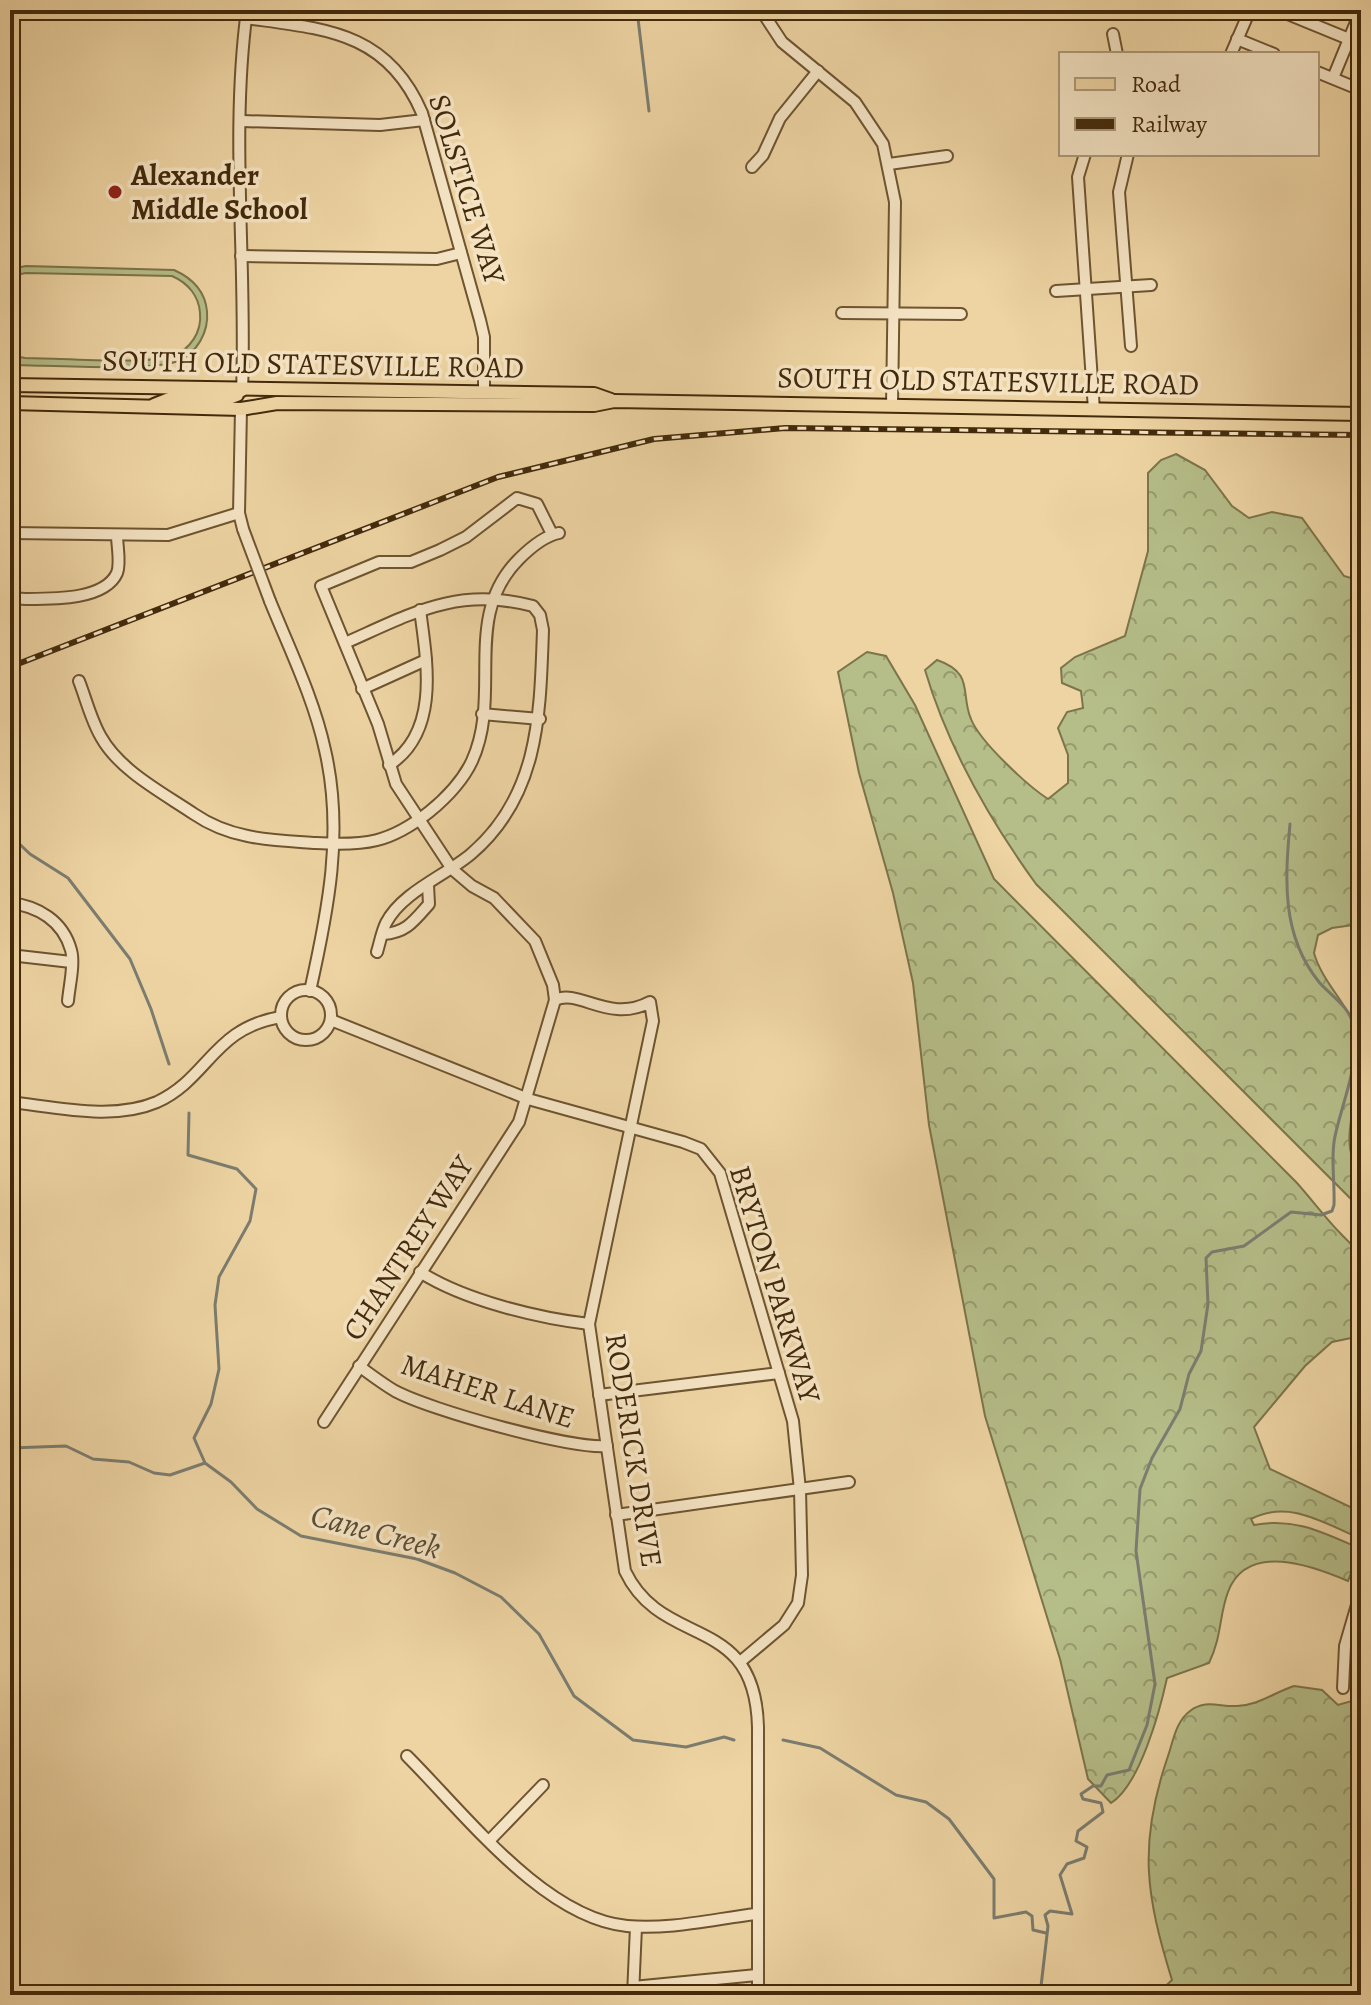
<svg xmlns="http://www.w3.org/2000/svg" width="1371" height="2005" viewBox="0 0 1371 2005" font-family="Alegreya,serif">
<style>
.forest{fill:url(#forest-crowns);stroke:#7c744a;stroke-width:2}
.garden{fill:#b5bd88;stroke:#7c744a;stroke-width:2}
.lines{fill:none;stroke-linecap:round;stroke-linejoin:round}
.stream{stroke:#7b7d70;stroke-width:3}
.minor-casing{stroke:#6e5431;stroke-width:14}
.major-casing{stroke:#432a0b;stroke-width:16}
.minor{stroke:#f4e3c3;stroke-width:10}
.major{stroke:#eed4a3;stroke-width:12}
.rail-casing{stroke:#432a0b;stroke-width:6}
.rail{stroke:#f4e3c3;stroke-width:3;stroke-dasharray:9;stroke-linecap:butt}
.minor-bridge-casing{stroke:#6e5431;stroke-width:14;stroke-linecap:butt}
.minor-bridge{stroke:#f4e3c3;stroke-width:10}
.poi-dot{fill:#8f2418;stroke:#f4e3c3;stroke-width:3}
.labels{text-anchor:middle;stroke-width:7;stroke-linejoin:round;paint-order:stroke}
.poi-label{font-size:30px;font-weight:bold;fill:#432a0b;stroke:#f4e3c3;text-anchor:start}
.street-label{font-size:30px;fill:#432a0b;stroke:#f4e3c3}
.water-label{font-size:32px;font-style:italic;fill:#5a4d35;stroke:#f4e3c3}
</style>
<defs>
<pattern id="forest-crowns" width="20" height="18" patternUnits="userSpaceOnUse" patternTransform="scale(2)"><rect width="20" height="18" fill="#b5bd88"/><path d="M2 6a3 3 0 1 1 6 0M12 15a3 3 0 1 1 6 0" fill="none" stroke="#959a6d"/></pattern>
</defs>
<rect width="100%" height="100%" fill="#eed4a3"/>
<filter id="stains"><feTurbulence type="fractalNoise" baseFrequency=".0025" numOctaves="4"/><feColorMatrix values="0 0 0 0 .2 0 0 0 0 .09 0 0 0 0 .02 0 0 0 .5 -.17"/></filter>
<radialGradient id="worn" r=".72"><stop offset=".6" stop-color="#630" stop-opacity="0"/><stop offset="1" stop-color="#630" stop-opacity=".3"/></radialGradient>
<g class="forest">
<path d="M 1176,454 L 1205,470 L 1232,506 L 1249,518 L 1272,512 L 1302,518 L 1344,576 L 1361,581 L 1361,924 L 1332,928 L 1318,935 L 1314,953 C 1323,986 1357,1011 1361,1047 C 1365,1084 1333,1145 1361,1171 L 1361,1209 L 1036,884 C 989,819 948,748 925,670 L 937,660 C 975,673 960,694 971,719 C 980,742 1028,786 1048,799 L 1068,783 L 1068,755 L 1058,728 L 1067,712 L 1083,708 L 1081,691 L 1062,683 L 1061,668 L 1075,657 L 1125,636 L 1148,551 L 1148,473 L 1161,460 Z"/>
<path d="M 867,652 L 886,656 L 915,705 L 994,879 L 1297,1183 C 1319,1208 1336,1232 1361,1253 L 1361,1336 L 1332,1342 L 1305,1366 L 1254,1427 L 1270,1469 L 1361,1512 L 1355,1536 C 1320,1521 1287,1500 1251,1519 L 1254,1525 C 1295,1517 1324,1533 1361,1549 L 1348,1581 C 1313,1566 1247,1541 1228,1592 C 1219,1616 1222,1636 1209,1663 L 1167,1678 C 1160,1710 1140,1785 1111,1803 L 1088,1779 L 1060,1659 L 985,1416 L 929,1125 L 913,983 L 893,893 L 859,773 L 838,672 Z"/>
<path d="M 1294,1686 L 1322,1690 L 1338,1705 L 1359,1699 L 1361,1694 L 1361,1995 L 1156,1995 L 1172,1980 C 1146,1896 1138,1845 1167,1759 C 1173,1743 1175,1722 1190,1711 C 1206,1699 1219,1707 1237,1706 C 1259,1705 1273,1693 1294,1686 Z"/>
</g>
<path class="garden" d="M 26,266 L 174,270 C 192,278 205,291 207,311 C 209,332 197,353 178,361 C 152,372 44,365 10,365 L 10,355 L 25,358 C 58,358 145,365 172,356 C 190,350 202,332 200,313 C 199,296 188,283 172,276 L 26,273 L 10,276 L 10,269 Z"/>
<g class="lines">
<g class="stream">
<polyline points="637,10 649,111"/>
<polyline points="10,835 30,854 68,878 130,959 151,1009 169,1064"/>
<polyline points="189,1113 188,1155 237,1169 256,1189 250,1221 219,1277 215,1305 219,1369 211,1404 194,1438 205,1463 231,1482 257,1509 301,1536 417,1559 455,1573 501,1597 539,1634 574,1696 633,1740 686,1747 724,1737 734,1740"/>
<polyline points="10,1448 66,1446 93,1459 129,1462 154,1473 170,1475 205,1463"/>
<polyline points="783,1740 820,1748 896,1795 926,1802 949,1819 994,1879 994,1918 1026,1912 1032,1916 1033,1930 1046,1933"/>
<path d="M 1040,1995 L 1048,1926 L 1045,1915 L 1050,1911 L 1072,1914 L 1060,1875 L 1067,1864 L 1084,1858 L 1087,1847 L 1076,1841 L 1078,1831 L 1103,1812 L 1101,1803 L 1083,1799 L 1081,1794 L 1093,1786 L 1101,1786 L 1107,1775 L 1129,1770 L 1147,1725 L 1155,1684 L 1136,1551 L 1140,1489 L 1152,1458 L 1180,1409 L 1189,1374 L 1201,1351 L 1208,1304 L 1206,1258 L 1212,1252 L 1244,1246 L 1291,1212 L 1321,1215 L 1332,1211 L 1334,1205 C 1335,1182 1330,1154 1336,1132 C 1344,1097 1361,1060 1353,1024 C 1349,1006 1330,995 1319,982 C 1281,935 1285,879 1290,824"/>
</g>
<defs>
<g id="minor">
<polyline points="761,10 782,42 855,102 883,144 895,202 892,406"/>
<polyline points="968,10 968,13"/>
<polyline points="1278,10 1361,44"/>
<path d="M 246,18 C 324,29 387,31 422,113 L 480,320 L 484,337 L 484,393"/>
<polyline points="1113,34 1117,54"/>
<polyline points="1237,39 1274,54"/>
<polyline points="1231,54 1250,10"/>
<polyline points="1317,72 1361,90"/>
<polyline points="1333,78 1361,10"/>
<polyline points="242,121 380,125 424,120"/>
<polyline points="1085,154 1078,177 1094,410"/>
<polyline points="1128,154 1119,192 1131,346"/>
<polyline points="889,164 947,156"/>
<polyline points="752,167 763,155 780,118 818,71"/>
<polyline points="241,256 437,259 461,253"/>
<polyline points="1056,291 1151,285"/>
<polyline points="842,313 961,314"/>
<path d="M 242,391 C 247,264 230,136 247,10"/>
<polyline points="241,409 239,513 243,529"/>
<polyline points="10,533 168,535 239,513"/>
<polyline points="552,534 537,504 517,498 466,537 440,550 411,562 379,562 321,586 378,724 396,784 452,869 472,886 494,898 535,941 553,985 555,1000"/>
<path d="M 10,599 C 38,598 103,604 117,573 C 121,563 117,546 117,535"/>
<path d="M 270,601 C 290,650 314,699 325,750 C 344,832 328,911 310,991"/>
<path d="M 345,643 C 411,614 457,586 533,606 L 540,615 L 543,630 C 540,713 540,795 471,854 C 445,876 402,892 386,923 C 382,931 380,942 377,952"/>
<path d="M 79,681 C 86,699 91,720 101,737 C 120,771 163,793 194,814 C 232,840 273,840 316,843 C 365,846 390,843 429,812 C 445,799 463,780 472,761 C 503,693 461,617 519,559 C 530,548 544,536 559,533"/>
<polyline points="362,689 426,660"/>
<polyline points="482,714 540,719"/>
<path d="M 389,765 C 440,732 427,662 420,610"/>
<path d="M 10,903 C 38,906 63,921 71,950 C 75,964 69,987 68,1001"/>
<path d="M 383,934 C 406,933 414,921 429,904 L 428,885"/>
<polyline points="10,955 71,962"/>
<circle cx="306" cy="1015" r="25"/>
<polyline points="331,1020 528,1099 683,1142 701,1149 720,1173 793,1421 800,1490 802,1575 798,1603 784,1625 740,1662"/>
<path d="M 10,1102 C 56,1107 113,1121 157,1102 C 209,1078 213,1028 281,1017"/>
<path d="M 420,1272 C 464,1300 537,1318 589,1324"/>
<path d="M 359,1366 C 371,1375 383,1384 395,1391 C 430,1410 570,1449 607,1446"/>
<polyline points="599,1395 779,1373"/>
<path d="M 324,1422 L 519,1122 L 555,1000 C 579,988 609,1024 650,1002 L 653,1021 L 589,1324 L 625,1571 C 663,1651 755,1611 758,1727 L 758,1995"/>
<polyline points="616,1515 849,1482"/>
<polyline points="1343,1688 1345,1646 1361,1591"/>
<path d="M 407,1756 C 465,1814 544,1918 627,1926 C 669,1930 714,1919 756,1914"/>
<polyline points="490,1840 543,1785"/>
<polyline points="633,1987 757,1975"/>
<polyline points="633,1995 636,1927"/>
</g>
<g id="major">
<polyline points="10,385 594,394 611,400"/>
<polyline points="10,403 241,409 277,403 594,405 614,401 1361,414"/>
<polyline points="154,405 169,399 229,398 237,395"/>
</g>
</defs>
<use href="#minor" class="minor-casing"/>
<use href="#major" class="major-casing"/>
<use href="#minor" class="minor"/>
<use href="#major" class="major"/>
<defs>
<polyline id="rail" points="10,667 498,477 654,439 785,428 1361,435"/>
</defs>
<use href="#rail" class="rail-casing"/>
<use href="#rail" class="rail"/>
<defs>
<polyline id="minor-bridge" points="243,529 270,601"/>
</defs>
<use href="#minor-bridge" class="minor-bridge-casing"/>
<use href="#minor-bridge" class="minor-bridge"/>
</g>
<circle class="poi-dot" cx="115" cy="192" r="8"/>
<g class="labels">
<g class="poi-label">
<text x="131" y="185">Alexander<tspan x="131" dy="34">Middle School</tspan></text>
</g>
<g class="street-label">
<text transform="translate(467 189) rotate(73)" y="10">SOLSTICE WAY</text>
<text transform="translate(313 364) rotate(1)" y="10">SOUTH OLD STATESVILLE ROAD</text>
<text transform="translate(988 381) rotate(1)" y="10">SOUTH OLD STATESVILLE ROAD</text>
<text transform="translate(408 1248) rotate(-57)" y="10">CHANTREY WAY</text>
<text transform="translate(775 1284) rotate(73)" y="10">BRYTON PARKWAY</text>
<text transform="translate(488 1391) rotate(18)" y="10">MAHER LANE</text>
<text transform="translate(634 1450) rotate(81)" y="10">RODERICK DRIVE</text>
</g>
<g class="water-label">
<text transform="translate(376 1531) rotate(15)" y="11">Cane Creek</text>
</g>
</g>
<rect width="1371" height="2005" fill="none" stroke="#eed4a3" stroke-width="40"/>
<rect x="12" y="12" width="1347" height="1981" fill="none" stroke="#432a0b" stroke-width="4"/>
<rect x="20" y="20" width="1331" height="1965" fill="none" stroke="#432a0b" stroke-width="2"/>
<rect x="1059" y="52" width="260" height="104" fill="#f4e3c3" stroke="#ad9979" stroke-width="2"/>
<rect x="1075" y="78" width="40" height="12" fill="#eed4a3" stroke="#ad9979" stroke-width="2"/>
<text x="1131" y="92" font-size="24" fill="#432a0b">Road</text>
<rect x="1075" y="118" width="40" height="12" fill="#432a0b" stroke="#ad9979" stroke-width="2"/>
<text x="1131" y="132" font-size="24" fill="#432a0b">Railway</text>
<rect width="100%" height="100%" filter="url(#stains)"/>
<rect width="100%" height="100%" fill="url(#worn)"/>
</svg>
